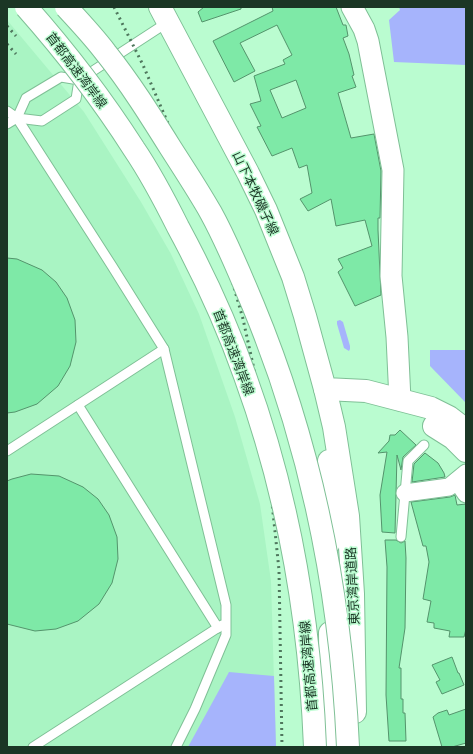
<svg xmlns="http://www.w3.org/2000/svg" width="473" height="754" viewBox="0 0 473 754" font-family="'Asap Condensed','Noto Sans JP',sans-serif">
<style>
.built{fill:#a9f4c3}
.green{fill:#a6b4fc}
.building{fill:#7ee9a7;stroke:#54946c;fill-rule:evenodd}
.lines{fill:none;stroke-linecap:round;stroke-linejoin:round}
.service-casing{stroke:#7fc096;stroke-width:11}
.minor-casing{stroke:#7fc096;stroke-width:19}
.tertiary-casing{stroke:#7fc096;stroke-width:23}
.primary-casing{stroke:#7fc096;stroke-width:24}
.trunk-casing{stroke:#7fc096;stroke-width:24}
.service{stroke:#fff;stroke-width:9}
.minor{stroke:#fff;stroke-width:17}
.tertiary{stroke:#fff;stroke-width:21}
.primary{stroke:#fff;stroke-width:22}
.trunk{stroke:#fff;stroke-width:22}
.rail{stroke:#4f775d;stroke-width:3;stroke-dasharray:2 4;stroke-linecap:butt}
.motorway-bridge-casing{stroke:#7fc096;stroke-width:24;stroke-linecap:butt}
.motorway-bridge{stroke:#fff;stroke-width:22}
.labels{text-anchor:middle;stroke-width:3;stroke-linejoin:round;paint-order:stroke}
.street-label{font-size:13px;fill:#1b3625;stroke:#bafcd0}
</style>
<rect width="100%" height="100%" fill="#bafcd0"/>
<polygon class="built" points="7,20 84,112 141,202 171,254 199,314 235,417 260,504 271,581 276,747 7,747"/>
<g class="green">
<polygon points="399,7 466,7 466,65 394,62 389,20 400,10"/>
<polygon points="340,320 343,322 350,346 350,349 349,351 344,348 337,324 337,321"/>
<polygon points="430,350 466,350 466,403 430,366"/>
<polygon points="229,672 274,676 276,747 188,747"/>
</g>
<g class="building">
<polygon points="204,7 241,7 241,9 202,22 198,12"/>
<path d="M 272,7 L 336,7 L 343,25 L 346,25 L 348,36 L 343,38 L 349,54 L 354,75 L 352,76 L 356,87 L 338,93 L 351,138 L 374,134 L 381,171 L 380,218 L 378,218 L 378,230 L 381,295 L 355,306 L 338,272 L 343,268 L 338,259 L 372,246 L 365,220 L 336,226 L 331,199 L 308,211 L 300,199 L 312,193 L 307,165 L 299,168 L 292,148 L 272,156 L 257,127 L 261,126 L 250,104 L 261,101 L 254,76 L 285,64 L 283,60 L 292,55 L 277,25 L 240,43 L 255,71 L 234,82 L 213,41 L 273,11 ZM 296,80 L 306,108 L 282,118 L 270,90 Z"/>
<polygon points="7,258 17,259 42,270 56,282 67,298 75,320 76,342 70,366 58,386 37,404 15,412 7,413"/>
<polygon points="400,430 416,445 403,457 401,470 397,455 395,533 382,532 380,495 387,452 378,453 389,441 390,435 395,435"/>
<polygon points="425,453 438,463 444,473 445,477 412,482 414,464"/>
<polygon points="31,474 59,476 83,487 98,499 109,515 117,537 118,559 112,583 99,604 78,621 56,629 35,631 7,624 7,481 12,479"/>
<polygon points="455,495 457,505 466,504 466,629 464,637 449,637 450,631 434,628 434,623 427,622 431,601 423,599 429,562 426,546 423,546 411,502 450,497"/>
<polygon points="385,540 396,540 401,543 405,541 406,558 405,628 399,668 401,668 401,699 403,699 403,713 405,713 406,741 389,741 386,695 387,567"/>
<polygon points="452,657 458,673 459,673 464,685 442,694 436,682 440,680 432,665"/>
<polygon points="466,709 466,743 452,747 442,747 433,717 438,713 447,710 449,715"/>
</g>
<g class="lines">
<defs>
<g id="service">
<polyline points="7,111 17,118 112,266 164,349 226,605 226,635 195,709 176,747"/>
<polyline points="17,118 42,121 76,99 79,80"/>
<polyline points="7,124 17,118 26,98 61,77 79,80 168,22"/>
<polyline points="78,405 218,628"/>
<polyline points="7,451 164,349"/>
<polyline points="401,537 408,461 424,445"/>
<polyline points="33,747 222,625"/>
</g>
<g id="minor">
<polyline points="457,481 466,494"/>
<polyline points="405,493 449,487 466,473"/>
</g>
<polyline id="tertiary" points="352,7 364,29 368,41 393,170 391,276 397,337 400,400"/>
<g id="primary">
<polyline points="160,7 248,173 266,210 293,277 305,316 325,389 366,391 431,408 449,417 466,430"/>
<polyline points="434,426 453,438 466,451"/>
</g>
<g id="trunk">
<polyline points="325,389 334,427 348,516 353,594 355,712"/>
<polyline points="329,461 329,543"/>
<polyline points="330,633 331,747"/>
</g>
</defs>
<use href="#service" class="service-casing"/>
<use href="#minor" class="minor-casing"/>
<use href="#tertiary" class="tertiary-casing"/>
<use href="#primary" class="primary-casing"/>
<use href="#trunk" class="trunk-casing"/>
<use href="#service" class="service"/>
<use href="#minor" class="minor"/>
<use href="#tertiary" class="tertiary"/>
<use href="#primary" class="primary"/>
<use href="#trunk" class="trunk"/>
<g class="rail">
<polyline points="114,7 143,65 202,203 233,284 243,319 262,406 279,570 282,747"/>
<polyline points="7,26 16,36"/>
<polyline points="7,44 16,54"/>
</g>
<defs>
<g id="motorway-bridge">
<path d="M 26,7 C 65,51 102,99 134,149 C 151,174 165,201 178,227 C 204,275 227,325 245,376 C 288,494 310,621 315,747"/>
<path d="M 66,7 C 80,22 94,37 106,53 C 130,83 150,115 170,147 C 184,169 198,190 211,213 C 227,242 240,274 253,305 C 312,447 341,594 348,747"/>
</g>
</defs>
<use href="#motorway-bridge" class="motorway-bridge-casing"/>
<use href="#motorway-bridge" class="motorway-bridge"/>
</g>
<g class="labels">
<g class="street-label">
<text transform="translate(77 70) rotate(53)" y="5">首都高速湾岸線</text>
<text transform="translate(256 193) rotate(65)" y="5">山下本牧磯子線</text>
<text transform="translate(234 352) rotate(69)" y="5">首都高速湾岸線</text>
<text transform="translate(352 586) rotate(-93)" y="5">東京湾岸道路</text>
<text transform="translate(308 666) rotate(-95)" y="5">首都高速湾岸線</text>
</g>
</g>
<rect width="473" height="754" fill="none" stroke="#1b3625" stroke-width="16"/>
</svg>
